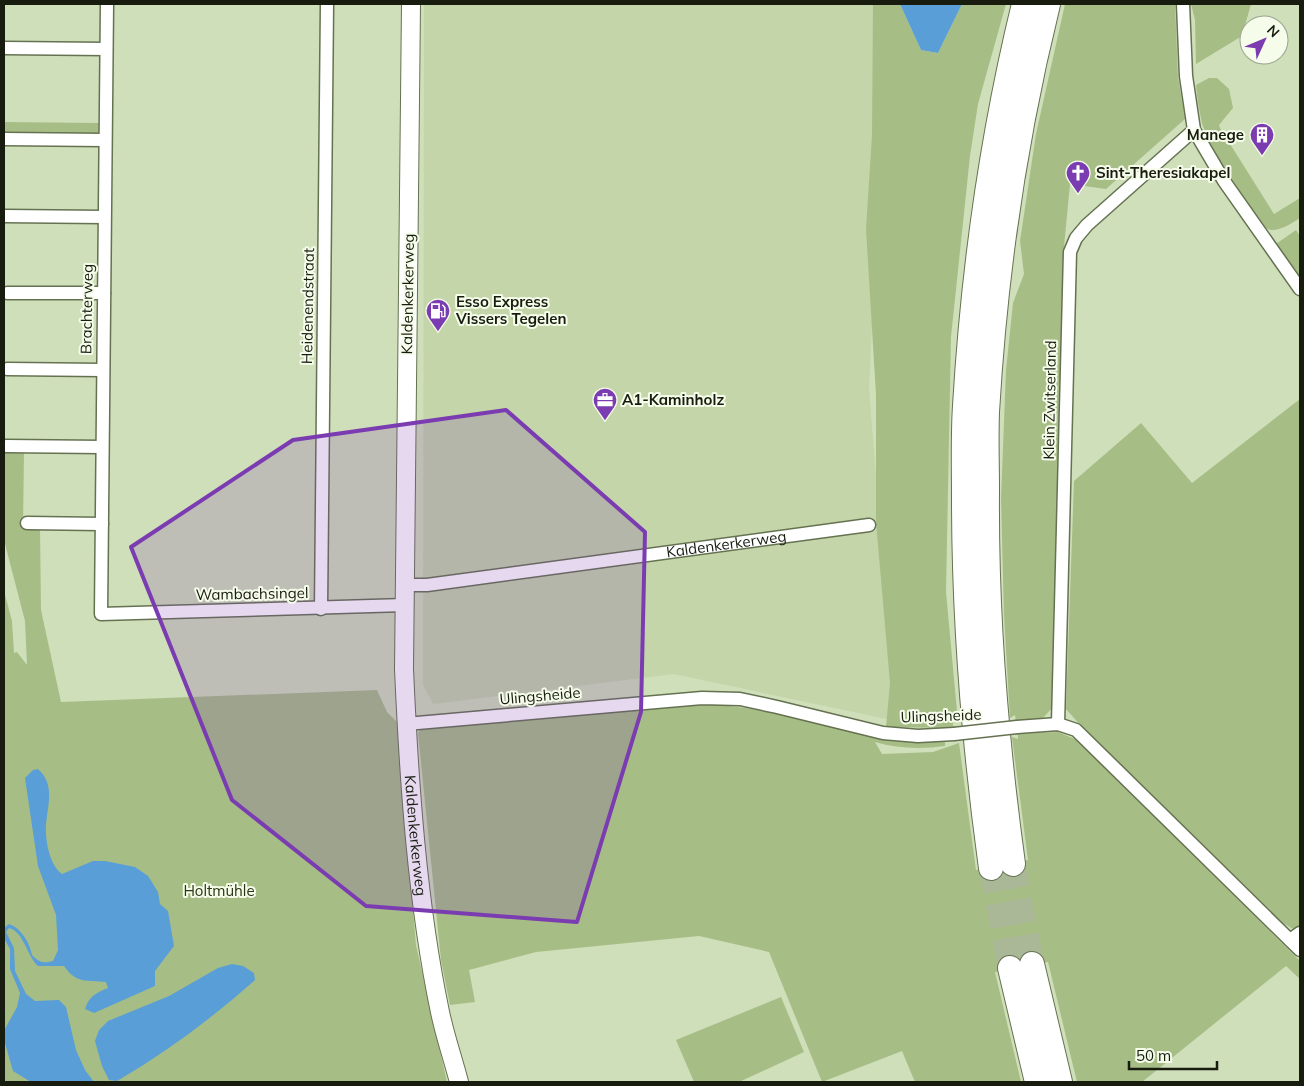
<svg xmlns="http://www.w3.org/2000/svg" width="1304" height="1086" viewBox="0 0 1304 1086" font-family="Mulish,sans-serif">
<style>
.built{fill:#c3d5a9}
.green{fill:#a7bd86}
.water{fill:#599ed7}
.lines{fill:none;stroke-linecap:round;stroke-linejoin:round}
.highway-tunnel{stroke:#aab898;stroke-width:24;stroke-dasharray:24 12;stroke-linecap:butt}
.street-casing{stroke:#657251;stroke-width:15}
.secondary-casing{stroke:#657251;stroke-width:20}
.highway-casing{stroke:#657251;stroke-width:26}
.street{stroke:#fff;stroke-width:12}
.secondary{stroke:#fff;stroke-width:18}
.highway{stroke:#fff;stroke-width:24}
.street-bridge-casing{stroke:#657251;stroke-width:15;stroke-linecap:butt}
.street-bridge{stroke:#fff;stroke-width:12}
.marked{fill:#7b3cb1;fill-opacity:0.2;stroke:#7b3cb1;stroke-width:4;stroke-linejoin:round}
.labels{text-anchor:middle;stroke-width:4;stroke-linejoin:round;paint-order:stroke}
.poi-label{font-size:15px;font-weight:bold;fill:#171c0f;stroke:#f5fcea;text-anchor:start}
.street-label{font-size:15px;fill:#171c0f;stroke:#f5fcea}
.park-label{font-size:15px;fill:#293513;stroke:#f5fcea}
</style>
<rect width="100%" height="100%" fill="#cfdfba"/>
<polygon class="built" points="424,4 887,4 869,389 896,721 674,674 433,704 423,685"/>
<g class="green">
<polygon points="873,4 900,4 921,50 938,53 962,4 1006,4 978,104 970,156 951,337 946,592 958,722 953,721 953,728 886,727 890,683 876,522 876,395 866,229 872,135"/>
<polygon points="1065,4 1175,4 1178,77 1185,119 1106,189 1070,184 1063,257 1053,707 1042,719 1016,721 1015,715 1010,718 1004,615 1001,499 1006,370 1013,303 1024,274 1020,241 1036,134"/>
<polygon points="1191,4 1251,4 1242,36 1196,64 1195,20"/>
<path d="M 1209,78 L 1217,78 L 1229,89 L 1233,108 L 1219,125 L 1220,128 L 1274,214 L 1300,198 L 1300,218 C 1292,223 1282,230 1272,230 C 1252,230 1208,143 1202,123 C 1199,110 1197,98 1196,85 Z"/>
<polygon points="4,122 99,123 99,135 4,134"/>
<polygon points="1296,230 1300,236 1300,283 1276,244"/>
<polygon points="1300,399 1300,926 1293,929 1283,923 1090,736 1066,709 1074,481 1141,423 1192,483"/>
<polygon points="4,450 24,453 23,527 40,527 41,610 61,702 377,690 387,712 397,722 416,945 447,1082 4,1082 4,591 12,621 14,653 17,652 27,665 25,621 4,540"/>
<path d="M 702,704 C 751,706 796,717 844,728 C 854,731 863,736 873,737 C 897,742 921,741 945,740 L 945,746 C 921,749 899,749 875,742 L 882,754 L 933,752 L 959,743 L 976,870 L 1028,860 L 1012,737 L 1018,739 L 1018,734 L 1058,732 L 1077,740 L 1300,961 L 1300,979 L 1286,966 L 1142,1082 L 1077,1082 L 1048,962 L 995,972 L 1021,1082 L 915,1082 L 902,1051 L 822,1082 L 769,952 L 699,936 L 536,952 L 469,970 L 475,1002 L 450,1005 L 441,960 L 418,733 L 421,729 Z"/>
<polygon points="781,997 804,1052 739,1082 694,1082 676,1040"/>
</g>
<g class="water">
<polygon points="900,4 962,4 938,53 921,50"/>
<path d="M 38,769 C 55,784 48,804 46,824 C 45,839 49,865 62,874 L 93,861 L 105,861 L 135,867 L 148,876 L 158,892 L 160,904 L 168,911 L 174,946 L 155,971 L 155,986 L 94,1013 L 85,1009 C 89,996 96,993 108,988 L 106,982 C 87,980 76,984 64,966 L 38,966 C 27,956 24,932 9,928 L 6,932 L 14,948 L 15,971 L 26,994 L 35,1001 L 59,1000 L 66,1007 L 76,1050 L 85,1070 L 94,1082 L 31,1082 L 13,1071 L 5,1043 L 5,1029 L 17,1007 L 20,993 L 10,969 L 10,949 L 4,938 L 4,928 L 9,924 C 21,928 30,943 32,955 C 39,962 43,964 53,961 L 58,950 L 56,915 L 38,866 L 25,778 L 33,770 Z"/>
<path d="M 232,964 L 243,966 L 254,973 L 255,980 C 212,1018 167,1052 117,1081 L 109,1080 L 102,1066 L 95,1041 L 99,1030 L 108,1021 L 169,996 L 218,968 Z"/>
</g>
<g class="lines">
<g class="highway-tunnel">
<polyline points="1013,864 1032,964"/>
<polyline points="991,868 1010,968"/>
</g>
<defs>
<g id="street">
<polyline points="107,4 101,614 405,605"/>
<polyline points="1183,4 1186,76 1194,130 1224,181 1300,289"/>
<polyline points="4,48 106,49"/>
<polyline points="4,139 105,140"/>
<polyline points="4,216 104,217"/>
<polyline points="7,293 104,293"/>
<polyline points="7,369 103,370"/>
<polyline points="6,446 102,447"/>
<polyline points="27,523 102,524"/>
<path id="s1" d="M 405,585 L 427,585 L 869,525"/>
<polyline points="321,609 327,4"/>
<polyline points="406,724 702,698 740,699 777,707 883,733 918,736 954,734"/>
<polyline points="1058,724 1070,252 1076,238 1087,225 1194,130"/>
<polyline points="1017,727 1058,724 1076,730 1300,950"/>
<polyline points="1290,940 1300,933"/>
</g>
<g id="secondary">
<path id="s2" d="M 411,4 L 404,669 C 409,782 417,902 440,1012 C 445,1036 453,1059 459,1082"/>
</g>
<g id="highway">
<path d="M 1013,864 C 996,740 986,616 987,491 C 987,465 986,438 987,412 C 995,275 1015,137 1048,4"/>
<path d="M 991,868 C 974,745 964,622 964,498 C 964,467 963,436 965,406 C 973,271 992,135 1024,4"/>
<polyline points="1032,964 1060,1082"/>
<polyline points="1010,968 1037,1082"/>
</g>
</defs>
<use href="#street" class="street-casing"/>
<use href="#secondary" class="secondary-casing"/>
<use href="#highway" class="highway-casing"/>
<use href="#street" class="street"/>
<use href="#secondary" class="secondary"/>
<use href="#highway" class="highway"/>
<defs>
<polyline id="street-bridge" points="954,734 1017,727"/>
</defs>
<use href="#street-bridge" class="street-bridge-casing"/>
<use href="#street-bridge" class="street-bridge"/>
</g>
<path class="marked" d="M 506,410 L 645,532 L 641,712 L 577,922 L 366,906 L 232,800 L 131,547 L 293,440 Z"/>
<defs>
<symbol id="building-pin" viewBox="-11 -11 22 30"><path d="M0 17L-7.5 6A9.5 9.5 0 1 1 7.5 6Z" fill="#7b3cb1" stroke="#f5fcea"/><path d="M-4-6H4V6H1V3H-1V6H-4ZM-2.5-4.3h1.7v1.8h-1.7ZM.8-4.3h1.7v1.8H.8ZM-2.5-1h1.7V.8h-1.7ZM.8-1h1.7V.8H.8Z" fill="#fff"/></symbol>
<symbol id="church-pin" viewBox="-11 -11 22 30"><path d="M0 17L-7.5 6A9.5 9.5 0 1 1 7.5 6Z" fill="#7b3cb1" stroke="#f5fcea"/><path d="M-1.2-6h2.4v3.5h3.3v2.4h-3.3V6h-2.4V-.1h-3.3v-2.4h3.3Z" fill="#fff"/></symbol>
<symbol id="fuel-pin" viewBox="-11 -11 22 30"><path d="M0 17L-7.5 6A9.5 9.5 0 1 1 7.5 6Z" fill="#7b3cb1" stroke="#f5fcea"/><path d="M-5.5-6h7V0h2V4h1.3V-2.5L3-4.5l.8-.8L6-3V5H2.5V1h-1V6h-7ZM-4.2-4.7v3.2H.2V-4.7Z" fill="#fff"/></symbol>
<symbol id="office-pin" viewBox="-11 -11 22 30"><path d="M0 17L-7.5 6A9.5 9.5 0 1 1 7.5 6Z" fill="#7b3cb1" stroke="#f5fcea"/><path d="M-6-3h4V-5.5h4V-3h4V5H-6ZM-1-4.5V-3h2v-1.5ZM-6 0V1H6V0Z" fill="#fff"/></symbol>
</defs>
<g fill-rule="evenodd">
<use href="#building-pin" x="1248" y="121" width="28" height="38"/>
<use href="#church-pin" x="1064" y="159" width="28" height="38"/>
<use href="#fuel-pin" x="424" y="297" width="28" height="38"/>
<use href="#office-pin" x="591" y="386" width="28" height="38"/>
</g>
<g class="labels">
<g class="poi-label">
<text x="1244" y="140" text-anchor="end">Manege</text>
<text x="1096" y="178">Sint-Theresiakapel</text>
<text x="456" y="307">Esso Express<tspan x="456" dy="17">Vissers Tegelen</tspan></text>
<text x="622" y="405">A1-Kaminholz</text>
</g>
<g class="street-label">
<text transform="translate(408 294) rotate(-89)" y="5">Kaldenkerkerweg</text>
<text transform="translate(308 306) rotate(-89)" y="5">Heidenendstraat</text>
<text transform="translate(87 309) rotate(-89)" y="5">Brachterweg</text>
<text transform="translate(1050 400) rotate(-89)" y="5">Klein Zwitserland</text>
<text dy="5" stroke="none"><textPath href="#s1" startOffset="324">Kaldenkerkerweg</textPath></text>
<text transform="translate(252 594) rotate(-1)" y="5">Wambachsingel</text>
<text transform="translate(540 696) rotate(-5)" y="5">Ulingsheide</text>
<text transform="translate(941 716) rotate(-2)" y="5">Ulingsheide</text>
<text dy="5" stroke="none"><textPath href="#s2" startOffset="832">Kaldenkerkerweg</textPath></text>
</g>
<g class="park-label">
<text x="219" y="896">Holtmühle</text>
</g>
</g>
<rect width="1304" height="1086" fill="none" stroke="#171c0f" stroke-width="10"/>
<g transform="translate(1264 40) rotate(46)"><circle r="24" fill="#f5fcea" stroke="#9ca292"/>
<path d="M0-4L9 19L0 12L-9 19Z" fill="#7b3cb1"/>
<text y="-8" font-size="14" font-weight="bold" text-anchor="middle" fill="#171c0f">N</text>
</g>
<path d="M1129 1061v8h88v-8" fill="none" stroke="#171c0f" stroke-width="2.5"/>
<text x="1136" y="1061" font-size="15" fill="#171c0f" stroke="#f5fcea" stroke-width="4" paint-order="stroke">50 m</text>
</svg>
